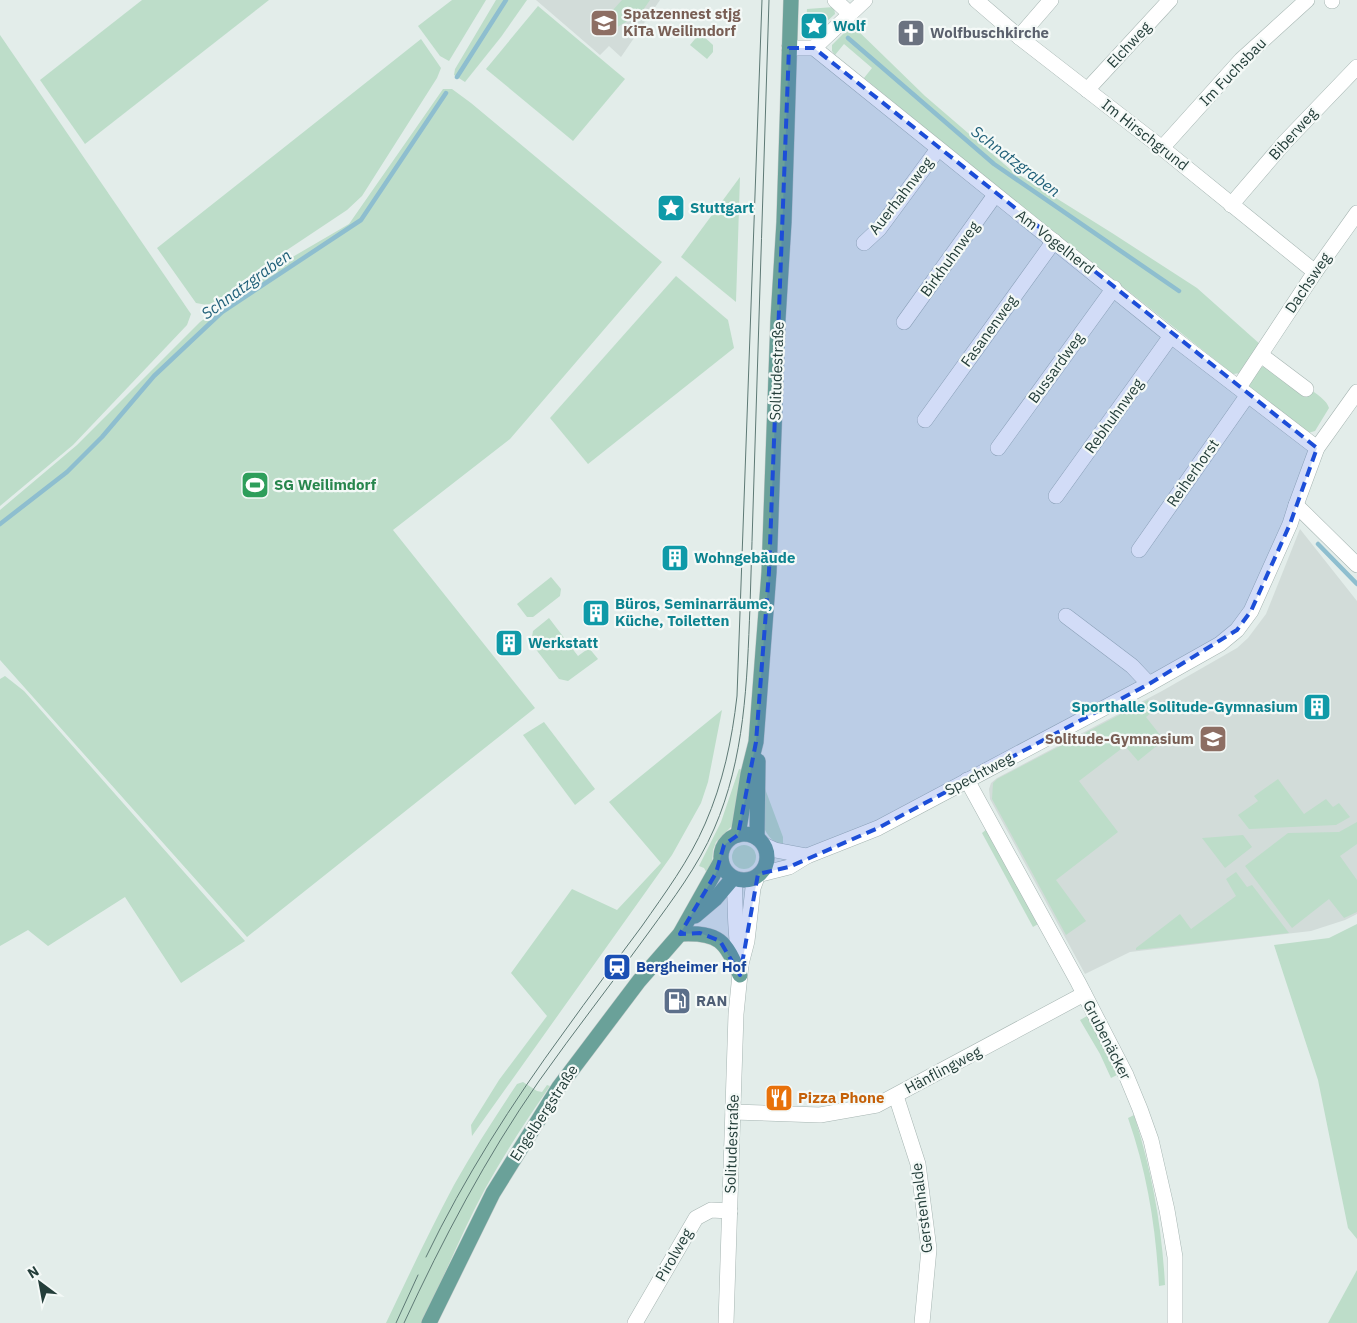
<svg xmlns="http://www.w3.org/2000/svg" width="1357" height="1323" viewBox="0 0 1357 1323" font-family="'IBM Plex Sans',sans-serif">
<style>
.built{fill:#d2dcd9}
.green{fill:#bdddc9}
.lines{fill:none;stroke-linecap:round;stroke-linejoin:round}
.stream{stroke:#8ebecf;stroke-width:4.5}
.minor-casing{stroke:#a6b5b2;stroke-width:16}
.major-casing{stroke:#c2c9c8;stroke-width:16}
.minor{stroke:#fff;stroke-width:15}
.major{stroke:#6aa199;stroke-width:15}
.tram{stroke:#5e7975;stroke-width:1}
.marked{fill:#1d4ed8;fill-opacity:0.2;stroke:#1d4ed8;stroke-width:4;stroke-dasharray:10 6;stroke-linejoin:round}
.labels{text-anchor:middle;stroke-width:4.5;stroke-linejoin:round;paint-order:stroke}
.education-label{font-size:15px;font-weight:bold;fill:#785e54;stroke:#f4f9f7;text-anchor:start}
.culture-label{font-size:15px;font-weight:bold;fill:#0d838f;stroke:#f4f9f7;text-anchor:start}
.worship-label{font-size:15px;font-weight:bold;fill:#5b616d;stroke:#f4f9f7;text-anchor:start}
.street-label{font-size:15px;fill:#243e3a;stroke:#f4f9f7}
.leisure-label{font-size:15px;font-weight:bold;fill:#27864d;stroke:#f4f9f7;text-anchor:start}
.transit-label{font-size:15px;font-weight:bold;fill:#164399;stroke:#f4f9f7;text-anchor:start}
.service-label{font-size:15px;font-weight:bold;fill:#4e5e75;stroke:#f4f9f7;text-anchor:start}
.food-label{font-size:15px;font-weight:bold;fill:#c56008;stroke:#f4f9f7;text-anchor:start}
.water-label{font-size:16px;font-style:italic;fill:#1f5f78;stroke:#f4f9f7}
</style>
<rect width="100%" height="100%" fill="#e3edea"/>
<g class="built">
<polygon points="536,0 660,0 621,57 609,46 600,55"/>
<polygon points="1300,529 1357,601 1357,914 1345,920 1311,931 1130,952 1085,974 990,799 989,789 991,783 997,778 1162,691 1237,648 1248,638 1266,614"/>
</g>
<g class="green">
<polygon points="142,0 269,0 85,144 40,80"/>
<polygon points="452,0 486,0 449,61 440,56 418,26"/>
<polygon points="496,0 527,0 501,37 465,82 454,75 455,69"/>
<polygon points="622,0 650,0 641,13 614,29 604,20"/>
<polygon points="538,6 625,79 573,141 486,69"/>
<polygon points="834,7 835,14 814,33 808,32 806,28 807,9"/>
<polygon points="852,25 925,96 1011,170 1112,233 1197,288 1261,345 1241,373 1233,374 998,188 864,78 872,68 844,44 835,55 832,51 832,45"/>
<polygon points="700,33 713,45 713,52 707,59 690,45"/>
<polygon points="0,35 191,314 187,325 73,445 0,506"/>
<polygon points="421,39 441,68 437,78 362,196 347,210 263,266 217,301 207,305 196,303 157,248"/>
<polygon points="443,89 452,89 471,103 662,262 510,439 393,530 535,708 247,937 0,660 0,510 77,445 200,322 260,276 349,224"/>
<polygon points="740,177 736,302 681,257"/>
<polygon points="676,276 728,320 734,348 588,464 550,418"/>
<path d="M 1264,366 C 1279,374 1325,392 1329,408 L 1315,431 L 1308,433 L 1301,429 L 1249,387 C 1250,378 1255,370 1264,366 Z"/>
<polygon points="551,577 561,589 560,596 533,617 527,617 517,604"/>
<polygon points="549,618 578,656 589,648 598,659 568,681 559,679 531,643 533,631"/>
<polygon points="5,676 24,691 245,941 181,983 125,897 48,946 28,930 0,946 0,679"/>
<polygon points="1148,700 1155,710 1146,717 1164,740 1138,761 1125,746 1079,781 1118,832 1056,880 1086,921 1066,935 992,799 993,783 997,779"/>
<polygon points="722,710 708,782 701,803 672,855 472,1136 471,1125 499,1080 547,1016 511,973 572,889 617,910 661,863 609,802"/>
<polygon points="544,722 595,789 575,805 523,735"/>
<polygon points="739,769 742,770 733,825 716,842 713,850 712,865 708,875 704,868 699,866 721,822"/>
<polygon points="1278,779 1304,814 1326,799 1333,807 1339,803 1350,817 1336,825 1249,829 1238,815 1258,801 1254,796"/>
<path d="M 764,786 L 783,837 L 783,846 C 755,834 763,811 764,786 Z"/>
<polygon points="1357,822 1357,844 1340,856 1357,880 1357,912 1344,918 1329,899 1292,928 1245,866 1288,833 1339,832"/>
<polygon points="987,829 1038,924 1033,927 982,833"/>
<polygon points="1243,835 1252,847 1225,868 1202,838"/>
<circle cx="744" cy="857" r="12"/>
<polygon points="1236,872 1247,887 1252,885 1289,933 1136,950 1136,948 1180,914 1191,929 1236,896 1226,879"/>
<polygon points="1357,924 1357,1239 1348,1228 1318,1080 1274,945 1329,938"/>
<polygon points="1087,1016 1117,1075 1111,1078 1100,1054 1080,1020"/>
<path d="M 523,1082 L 537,1091 L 542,1092 L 547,1085 L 550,1086 C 527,1119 505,1153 485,1189 C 462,1232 443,1278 423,1323 L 386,1323 C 408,1277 430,1230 454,1185 C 473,1151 495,1117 517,1084 Z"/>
<path d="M 1134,1115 C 1152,1171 1162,1227 1165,1285 L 1159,1286 C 1156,1228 1147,1172 1128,1118 Z"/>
<polygon points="1357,1270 1357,1323 1328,1323"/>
</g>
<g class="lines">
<g class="stream">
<polyline points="848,38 994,164 1179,291"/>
<polyline points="457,77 506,0"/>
<polyline points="0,524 67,472 102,437 154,376 222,312 361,220 446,93"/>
<polyline points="1318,544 1357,584"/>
</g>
<defs>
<g id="minor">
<polyline points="835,0 850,14"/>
<polyline points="976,0 1019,37 1162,148 1315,272"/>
<polyline points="1332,0 1332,1"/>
<polyline points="1019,37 1051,0"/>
<polyline points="789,48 814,48 1171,336 1317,448"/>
<polyline points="814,48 865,0"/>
<polyline points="1087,90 1170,0"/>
<polyline points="1162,148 1241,60 1307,0"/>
<polyline points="1231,205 1285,142 1357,67"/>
<polyline points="864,243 879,229 938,149"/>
<polyline points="904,322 995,195"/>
<polyline points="1261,355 1306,389"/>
<polyline points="1239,387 1315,272 1357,213"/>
<polyline points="925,420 1054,241"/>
<polyline points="998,448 1114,288"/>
<polyline points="1056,496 1171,336"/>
<polyline points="1296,505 1357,565"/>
<polyline points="1139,550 1247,396"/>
<polyline points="1066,616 1132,666 1149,684"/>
<polyline points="967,780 1078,982 1126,1075 1140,1109 1151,1140 1167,1210 1175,1257 1175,1323"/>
<polyline points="764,845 775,850 807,856"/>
<polyline points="761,874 789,867 807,856 878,828 1149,684 1220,644 1237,630 1251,611 1290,524 1296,505 1317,448 1357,392"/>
<path d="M 734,879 C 736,906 734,933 740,960"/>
<polyline points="896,1096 918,1164 929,1249 922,1323"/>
<polyline points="733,1112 820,1115 877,1105 1084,994"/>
<polyline points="635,1323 696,1218 711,1210 730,1211"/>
<polyline points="726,1323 736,1014 741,964 747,941 753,888 757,877"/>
</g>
<g id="major">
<circle cx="744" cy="857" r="23"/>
<polyline points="738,835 748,774 756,742 769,572 778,319 784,222 791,0"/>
<polyline points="757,838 758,761"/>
<polyline points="695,916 715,899 733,878"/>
<path d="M 680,934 C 720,932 725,941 740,975"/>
<polyline points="429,1323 493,1193 559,1087 639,981 680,934 721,861"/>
</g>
</defs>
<use href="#minor" class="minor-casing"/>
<use href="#major" class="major-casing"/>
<use href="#minor" class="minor"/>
<use href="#major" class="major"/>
<g class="tram">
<path d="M 426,1257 C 464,1178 512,1103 564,1032 C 589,997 616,961 642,926 C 665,893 689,861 705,824 C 723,783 732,740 737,696 L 762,0"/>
<polyline points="396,1323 418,1275"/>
<path d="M 404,1323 C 443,1239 486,1157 539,1081 C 575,1030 613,982 649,932 C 673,899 698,866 714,829 C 745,758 747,682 750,606 C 751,563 753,520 754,477 C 759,318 764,159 769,0"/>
</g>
</g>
<path class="marked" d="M 789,48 L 814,48 L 1317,448 L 1290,524 L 1251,611 L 1237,630 L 1149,684 L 878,828 L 789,867 L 758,874 L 740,975 L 720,941 L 700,933 L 680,934 L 716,873 L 724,845 L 738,835 L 756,742 L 769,572 Z"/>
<defs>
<symbol id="school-square" viewBox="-11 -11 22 22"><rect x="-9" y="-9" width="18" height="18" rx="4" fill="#8d6e63" stroke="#f4f9f7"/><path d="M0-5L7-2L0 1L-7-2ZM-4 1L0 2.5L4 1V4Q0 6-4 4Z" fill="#fff"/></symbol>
<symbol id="sight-square" viewBox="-11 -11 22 22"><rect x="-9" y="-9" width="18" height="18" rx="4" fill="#0f9aa8" stroke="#f4f9f7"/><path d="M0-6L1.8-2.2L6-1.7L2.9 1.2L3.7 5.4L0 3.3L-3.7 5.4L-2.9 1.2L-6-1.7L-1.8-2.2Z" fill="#fff"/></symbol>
<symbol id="church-square" viewBox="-11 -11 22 22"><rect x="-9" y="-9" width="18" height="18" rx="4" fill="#6b7280" stroke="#f4f9f7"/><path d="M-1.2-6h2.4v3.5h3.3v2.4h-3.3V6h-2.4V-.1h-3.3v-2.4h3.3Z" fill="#fff"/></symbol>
<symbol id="stadium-square" viewBox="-11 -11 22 22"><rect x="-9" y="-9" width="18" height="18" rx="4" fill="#2e9e5b" stroke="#f4f9f7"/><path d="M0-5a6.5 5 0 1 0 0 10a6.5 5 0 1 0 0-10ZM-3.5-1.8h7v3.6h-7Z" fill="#fff"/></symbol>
<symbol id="building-square" viewBox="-11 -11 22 22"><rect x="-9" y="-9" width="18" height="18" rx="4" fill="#0f9aa8" stroke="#f4f9f7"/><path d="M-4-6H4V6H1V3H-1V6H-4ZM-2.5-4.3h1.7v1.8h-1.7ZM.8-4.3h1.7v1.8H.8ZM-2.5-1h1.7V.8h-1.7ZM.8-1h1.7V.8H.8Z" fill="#fff"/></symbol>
<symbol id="station-square" viewBox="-11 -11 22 22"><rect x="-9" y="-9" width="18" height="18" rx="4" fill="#1a4fb4" stroke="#f4f9f7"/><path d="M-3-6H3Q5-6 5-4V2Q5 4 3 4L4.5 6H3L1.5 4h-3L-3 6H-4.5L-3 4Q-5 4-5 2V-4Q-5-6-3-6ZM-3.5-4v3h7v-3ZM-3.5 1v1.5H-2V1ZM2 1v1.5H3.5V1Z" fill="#fff"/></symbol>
<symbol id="fuel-square" viewBox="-11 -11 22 22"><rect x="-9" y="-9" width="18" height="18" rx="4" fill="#5c6f8a" stroke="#f4f9f7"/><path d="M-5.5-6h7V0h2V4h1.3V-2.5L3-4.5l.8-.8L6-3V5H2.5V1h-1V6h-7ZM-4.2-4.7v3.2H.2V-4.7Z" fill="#fff"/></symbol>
<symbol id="restaurant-square" viewBox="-11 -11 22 22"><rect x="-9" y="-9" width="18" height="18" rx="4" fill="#e8710a" stroke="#f4f9f7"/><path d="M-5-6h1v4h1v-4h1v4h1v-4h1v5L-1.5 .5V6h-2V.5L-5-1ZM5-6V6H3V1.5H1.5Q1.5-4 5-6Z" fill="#fff"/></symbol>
</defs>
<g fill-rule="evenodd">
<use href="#school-square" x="588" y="7" width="32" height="32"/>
<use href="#sight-square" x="798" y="10" width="32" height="32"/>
<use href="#church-square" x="895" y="17" width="32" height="32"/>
<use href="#sight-square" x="655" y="192" width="32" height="32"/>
<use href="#stadium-square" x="239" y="469" width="32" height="32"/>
<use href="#building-square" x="659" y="542" width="32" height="32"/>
<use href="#building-square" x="580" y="597" width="32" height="32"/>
<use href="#building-square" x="493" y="627" width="32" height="32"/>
<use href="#building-square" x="1301" y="691" width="32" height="32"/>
<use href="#school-square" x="1197" y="723" width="32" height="32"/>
<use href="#station-square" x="601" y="951" width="32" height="32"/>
<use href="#fuel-square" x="661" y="985" width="32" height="32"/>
<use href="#restaurant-square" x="763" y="1082" width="32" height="32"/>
</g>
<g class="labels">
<g class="education-label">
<text x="623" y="19">Spatzennest stjg<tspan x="623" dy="17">KiTa Weilimdorf</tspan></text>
<text x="1194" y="744" text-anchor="end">Solitude-Gymnasium</text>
</g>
<g class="culture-label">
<text x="833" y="31">Wolf</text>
<text x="690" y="213">Stuttgart</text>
<text x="694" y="563">Wohngebäude</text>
<text x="615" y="609">Büros, Seminarräume,<tspan x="615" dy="17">Küche, Toiletten</tspan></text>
<text x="528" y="648">Werkstatt</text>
<text x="1298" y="712" text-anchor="end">Sporthalle Solitude-Gymnasium</text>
</g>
<g class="worship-label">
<text x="930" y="38">Wolfbuschkirche</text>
</g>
<g class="street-label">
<text transform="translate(1129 45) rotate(-47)" y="5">Elchweg</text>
<text transform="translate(1233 72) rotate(-46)" y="5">Im Fuchsbau</text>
<text transform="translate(1293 134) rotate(-48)" y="5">Biberweg</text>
<text transform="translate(1145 135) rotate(38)" y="5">Im Hirschgrund</text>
<text transform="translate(901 196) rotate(-52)" y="5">Auerhahnweg</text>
<text transform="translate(1055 242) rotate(38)" y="5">Am Vogelherd</text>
<text transform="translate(950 259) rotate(-54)" y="5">Birkhuhnweg</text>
<text transform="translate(1308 283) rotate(-56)" y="5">Dachsweg</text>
<text transform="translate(989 331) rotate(-54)" y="5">Fasanenweg</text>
<text transform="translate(1056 368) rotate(-54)" y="5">Bussardweg</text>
<text transform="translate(777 371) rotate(-88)" y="5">Solitudestraße</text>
<text transform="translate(1114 416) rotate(-54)" y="5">Rebhuhnweg</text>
<text transform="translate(1193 473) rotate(-55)" y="5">Reiherhorst</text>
<text transform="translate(979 774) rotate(-28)" y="5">Spechtweg</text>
<text transform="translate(1107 1040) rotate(63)" y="5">Grubenäcker</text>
<text transform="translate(943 1070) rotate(-28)" y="5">Hänflingweg</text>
<text transform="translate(544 1113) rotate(-57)" y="5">Engelbergstraße</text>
<text transform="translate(732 1144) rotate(-88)" y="5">Solitudestraße</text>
<text transform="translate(922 1208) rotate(-97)" y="5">Gerstenhalde</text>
<text transform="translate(674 1255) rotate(-60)" y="5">Pirolweg</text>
</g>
<g class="leisure-label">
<text x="274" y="490">SG Weilimdorf</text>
</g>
<g class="transit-label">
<text x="636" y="972">Bergheimer Hof</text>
</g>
<g class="service-label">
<text x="696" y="1006">RAN</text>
</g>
<g class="food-label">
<text x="798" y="1103">Pizza Phone</text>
</g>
<g class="water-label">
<text transform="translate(1016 161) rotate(37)" y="6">Schnatzgraben</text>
<text transform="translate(246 284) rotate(-36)" y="6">Schnatzgraben</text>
</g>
</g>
<g transform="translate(40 1283) rotate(328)" stroke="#f4f9f7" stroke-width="4" paint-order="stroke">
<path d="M0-4L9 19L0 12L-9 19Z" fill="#243e3a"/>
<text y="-8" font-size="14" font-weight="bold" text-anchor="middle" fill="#243e3a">N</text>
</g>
</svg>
